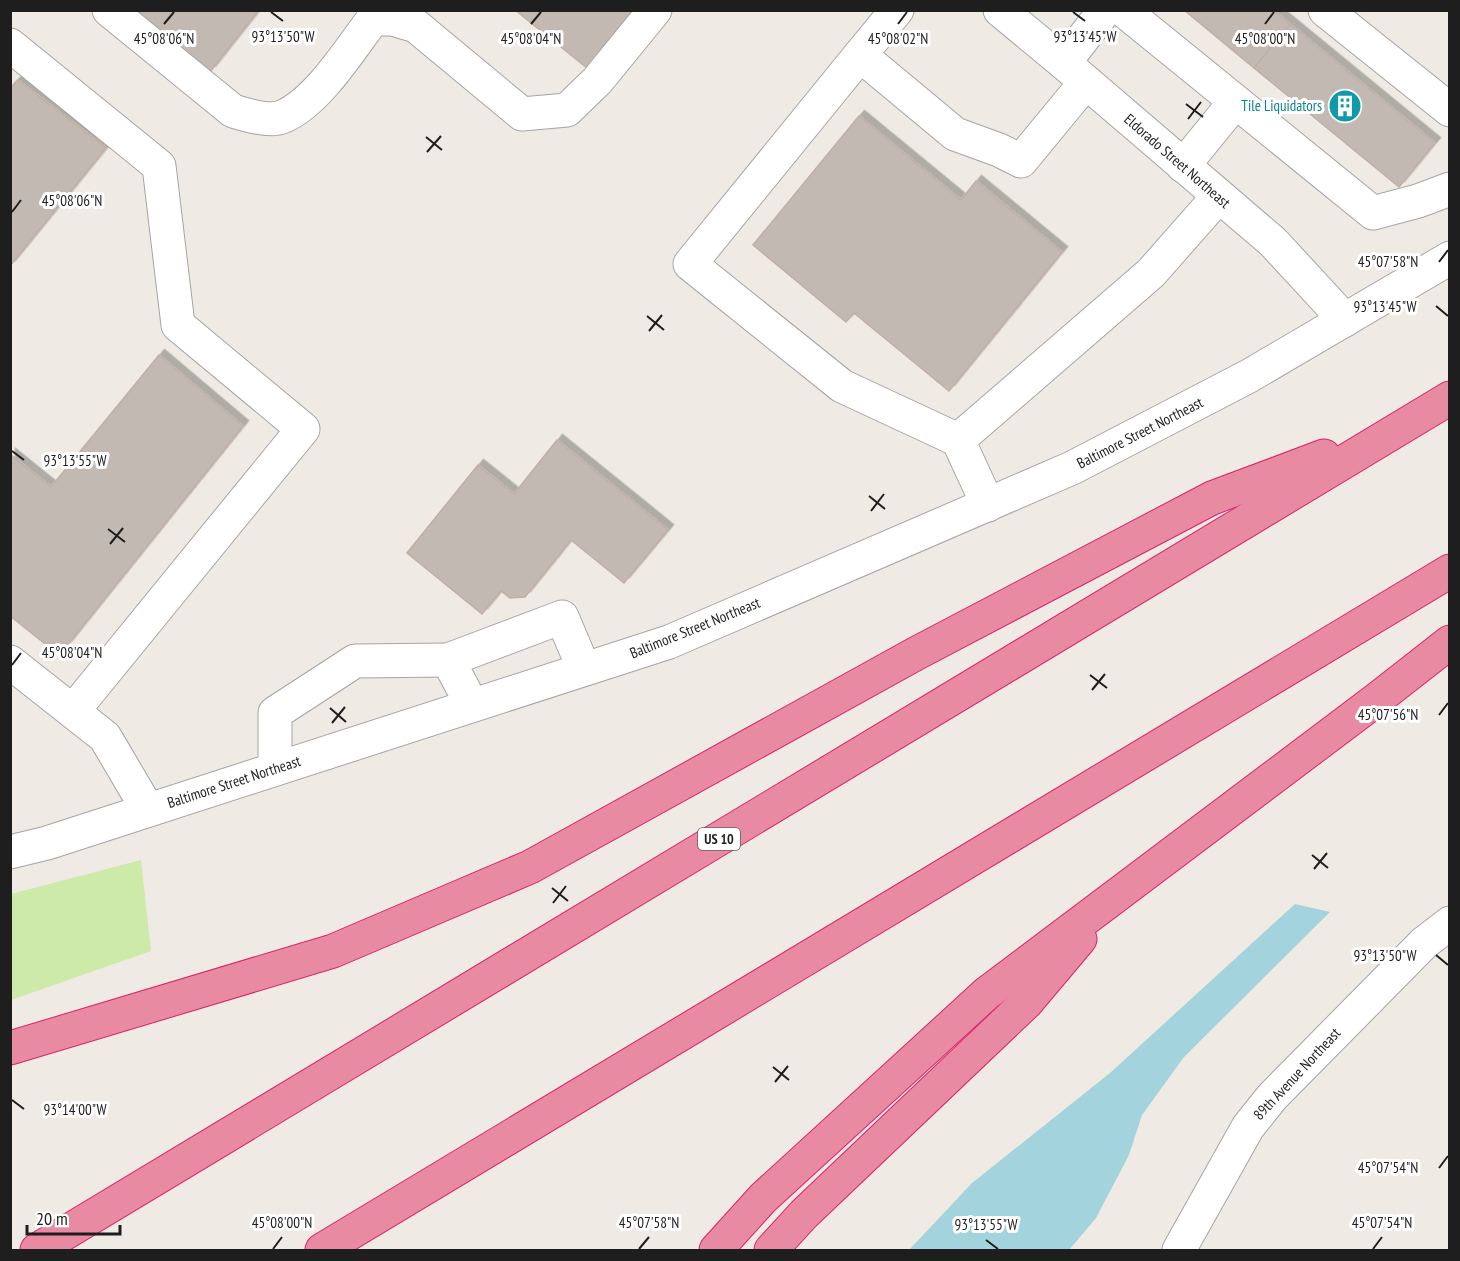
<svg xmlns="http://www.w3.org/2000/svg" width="1460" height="1261" viewBox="0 0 1460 1261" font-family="'PT Sans Narrow',sans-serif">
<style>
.grass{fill:#cdeaa8}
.water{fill:#a3d4dd}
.building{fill:#c3b9b3;stroke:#c1afa5;stroke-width:1.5;filter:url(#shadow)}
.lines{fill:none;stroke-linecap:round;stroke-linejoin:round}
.minor-casing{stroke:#a5a5a5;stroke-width:35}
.highway-casing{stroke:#db2270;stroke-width:35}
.minor{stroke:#fff;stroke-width:33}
.highway{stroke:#e78aa2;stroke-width:33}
.ticks{fill:none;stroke:#1e1e1e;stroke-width:2}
.labels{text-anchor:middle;stroke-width:6;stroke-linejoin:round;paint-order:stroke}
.shield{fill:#fff;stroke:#626262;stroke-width:1.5}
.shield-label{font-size:14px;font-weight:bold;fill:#1e1e1e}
.culture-label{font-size:15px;fill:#0d838f;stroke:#fff;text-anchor:end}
.street-label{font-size:15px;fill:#1e1e1e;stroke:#fff}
.ticks-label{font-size:15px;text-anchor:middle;fill:#1e1e1e;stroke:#fff;stroke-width:6;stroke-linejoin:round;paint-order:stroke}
</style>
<defs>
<filter id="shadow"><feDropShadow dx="5.5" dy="-5.5" stdDeviation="0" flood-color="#0004"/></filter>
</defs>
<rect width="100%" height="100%" fill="#efeae3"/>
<polygon class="grass" points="141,860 151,951 11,1000 11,894"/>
<polygon class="water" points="1295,904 1330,912 1184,1057 1142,1115 1129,1155 1096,1218 1069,1250 909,1250 972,1183 1110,1073"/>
<g class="building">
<polygon points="135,10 259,10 210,72"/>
<polygon points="515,10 633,10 587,68"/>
<polygon points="1184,10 1273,10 1290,24 1254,68"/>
<polygon points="1290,24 1435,143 1399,187 1254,68"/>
<polygon points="18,80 106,148 10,266 10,88"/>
<polygon points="859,116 961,200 976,181 1062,252 949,391 854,313 846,322 753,245"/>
<polygon points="159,355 243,426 66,647 49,647 10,616 10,454 51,487"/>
<polygon points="557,440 668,530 624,583 571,540 525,597 510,598 501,591 482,614 407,553 478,465 514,494"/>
</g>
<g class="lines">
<defs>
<g id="minor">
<path d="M 109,10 L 233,111 C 246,115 269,122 282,117 C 317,103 351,48 373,19 L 392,19 L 416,26 L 522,114 L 567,110 L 597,81 L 655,10"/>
<polyline points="897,10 860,55 955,134 999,150 1021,161 1086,82"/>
<polyline points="1000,10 1064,63 1273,242 1345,320"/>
<polyline points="1123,10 1373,213 1418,201 1450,189"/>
<polyline points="1325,10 1450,110"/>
<polyline points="10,45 159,166 178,325 303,429 73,711"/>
<polyline points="860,55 690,264 842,386 958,440"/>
<polyline points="1064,63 1105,10"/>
<polyline points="1183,166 1235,102"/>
<polyline points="988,505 958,440 1151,273 1218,197"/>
<polyline points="10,662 105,737 148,810"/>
<polyline points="472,705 448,660 562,617 584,669"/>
<polyline points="275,769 275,713 355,661 448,660"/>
<polyline points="10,852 47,843 669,642 1072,468 1249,376 1450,258"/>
<polyline points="1179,1250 1248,1127 1272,1097 1424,943 1450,923"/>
</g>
<g id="highway">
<polyline points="10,1048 333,951 530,867 917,653 1212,498 1324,456"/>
<polyline points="37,1250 1450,398"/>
<polyline points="322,1250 1450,571"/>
<polyline points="716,1250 763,1198 987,993 1376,700 1450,642"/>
<polyline points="771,1250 804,1214 1027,1002 1080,939"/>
</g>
</defs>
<use href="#minor" class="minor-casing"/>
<use href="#highway" class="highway-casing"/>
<use href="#minor" class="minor"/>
<use href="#highway" class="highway"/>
</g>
<path class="ticks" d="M 271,12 L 283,21M 1073,12 L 1085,21M 164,24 L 174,12M 531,24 L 541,12M 898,24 L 907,12M 1265,24 L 1274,12M 1186,104 L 1203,117M 1188,119 L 1201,102M 426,137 L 442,150M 427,152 L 441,136M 12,212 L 21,200M 1439,262 L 1448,250M 1436,306 L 1448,316M 647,316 L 664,330M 649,331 L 662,315M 12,451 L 24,460M 869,496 L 885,509M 871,511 L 884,494M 108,529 L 125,542M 110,544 L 123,528M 12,665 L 21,653M 1090,675 L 1107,688M 1092,690 L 1105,674M 330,708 L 346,722M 1439,715 L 1448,703M 332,723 L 345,707M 1312,855 L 1328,868M 1314,869 L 1327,853M 552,888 L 568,901M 553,903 L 566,886M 1436,955 L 1448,965M 773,1067 L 789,1080M 775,1082 L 788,1066M 12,1100 L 24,1109M 1439,1168 L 1448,1156M 986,1240 L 998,1249M 273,1249 L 282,1237M 639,1249 L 649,1237M 1373,1249 L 1382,1237"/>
<defs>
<symbol id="building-disc" viewBox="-11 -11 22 22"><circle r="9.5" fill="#0f9aa8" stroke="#fff"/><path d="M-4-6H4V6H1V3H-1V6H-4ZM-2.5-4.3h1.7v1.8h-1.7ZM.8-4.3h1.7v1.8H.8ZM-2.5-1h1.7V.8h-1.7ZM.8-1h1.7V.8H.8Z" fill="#fff"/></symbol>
</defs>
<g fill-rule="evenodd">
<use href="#building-disc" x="1326" y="87" width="38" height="38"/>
</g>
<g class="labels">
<rect class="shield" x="698" y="828" width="42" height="22" rx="4.5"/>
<g class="shield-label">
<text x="719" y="844">US 10</text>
</g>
<g class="culture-label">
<text x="1322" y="111">Tile Liquidators</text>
</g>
<g class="street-label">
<text transform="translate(1177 161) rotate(41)" y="5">Eldorado Street Northeast</text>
<text transform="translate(1140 433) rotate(-27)" y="5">Baltimore Street Northeast</text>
<text transform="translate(695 628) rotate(-22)" y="5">Baltimore Street Northeast</text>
<text transform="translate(234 782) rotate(-18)" y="5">Baltimore Street Northeast</text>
<text transform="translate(1297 1074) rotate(-47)" y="5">89th Avenue Northeast</text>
</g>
</g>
<g class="ticks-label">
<text x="283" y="42">93°13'50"W</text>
<text x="1085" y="42">93°13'45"W</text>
<text x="164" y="44">45°08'06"N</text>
<text x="531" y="44">45°08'04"N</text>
<text x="898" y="44">45°08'02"N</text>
<text x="1265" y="44">45°08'00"N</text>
<text x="72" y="206">45°08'06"N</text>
<text x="1388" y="267">45°07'58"N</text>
<text x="1385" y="312">93°13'45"W</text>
<text x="75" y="466">93°13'55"W</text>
<text x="72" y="658">45°08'04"N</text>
<text x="1388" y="720">45°07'56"N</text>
<text x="1385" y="961">93°13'50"W</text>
<text x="75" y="1115">93°14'00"W</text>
<text x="1388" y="1173">45°07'54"N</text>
<text x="282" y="1228">45°08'00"N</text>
<text x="649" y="1228">45°07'58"N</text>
<text x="1382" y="1228">45°07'54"N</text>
<text x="986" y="1230">93°13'55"W</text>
</g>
<rect width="1460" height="1261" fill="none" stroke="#1e1e1e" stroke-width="24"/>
<path d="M27 1225v9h93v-9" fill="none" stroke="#1e1e1e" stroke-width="3"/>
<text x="36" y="1225" font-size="18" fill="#1e1e1e" stroke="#ffffff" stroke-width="4.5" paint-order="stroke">20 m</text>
</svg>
